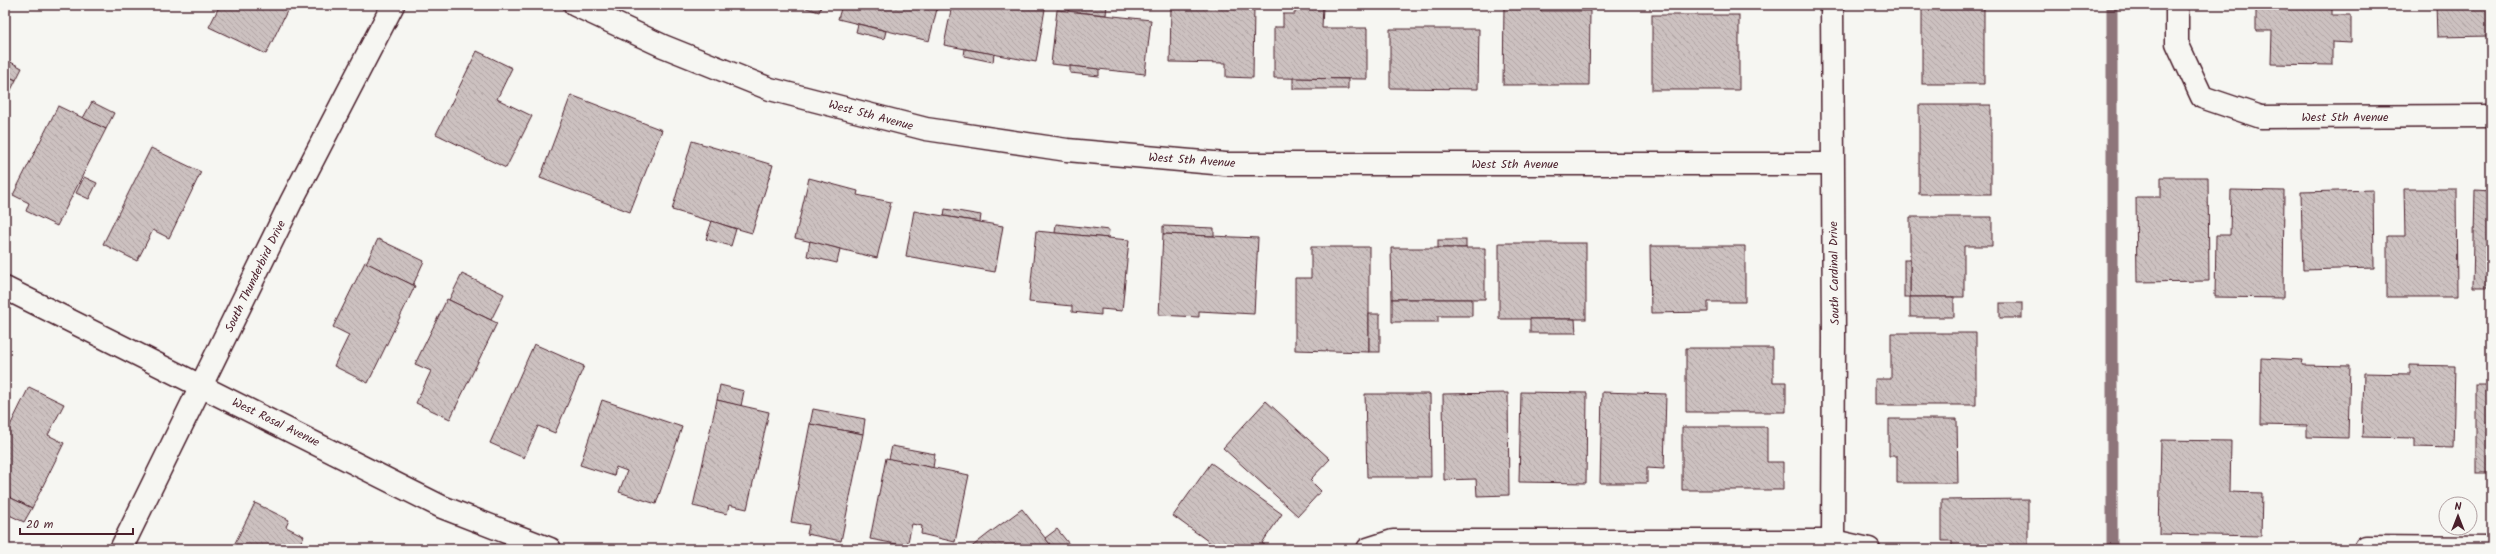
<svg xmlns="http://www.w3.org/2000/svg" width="2496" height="554" viewBox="0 0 2496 554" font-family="Kalam,sans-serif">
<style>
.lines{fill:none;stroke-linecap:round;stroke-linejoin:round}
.stream{stroke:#8e747a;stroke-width:11}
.building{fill:url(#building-back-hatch);stroke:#4a1f2b}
.minor-casing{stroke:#4a1f2b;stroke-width:25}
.minor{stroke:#f6f6f2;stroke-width:22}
.labels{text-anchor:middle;stroke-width:3;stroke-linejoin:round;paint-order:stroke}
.street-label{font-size:12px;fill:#4a1f2b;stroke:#f6f6f2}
</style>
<defs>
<pattern id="building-back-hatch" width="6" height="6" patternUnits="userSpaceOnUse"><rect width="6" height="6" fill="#ccc1c0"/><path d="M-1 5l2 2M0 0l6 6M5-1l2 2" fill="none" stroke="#b1a5a5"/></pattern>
</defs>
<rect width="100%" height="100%" fill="#f6f6f2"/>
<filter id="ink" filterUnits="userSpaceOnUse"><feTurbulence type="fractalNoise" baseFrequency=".025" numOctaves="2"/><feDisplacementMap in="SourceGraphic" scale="8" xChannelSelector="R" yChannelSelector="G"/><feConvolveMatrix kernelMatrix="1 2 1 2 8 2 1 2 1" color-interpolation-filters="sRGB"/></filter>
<g filter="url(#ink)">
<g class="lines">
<polyline class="stream" points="2112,5 2112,549"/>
</g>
<g class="building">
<polygon points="220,5 290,5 266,54 209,27"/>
<polygon points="797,5 822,5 819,12"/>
<polygon points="842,5 938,5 929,41 838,19"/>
<polygon points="952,5 1026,5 1045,9 1036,62 944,45"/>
<polygon points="1069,5 1107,5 1106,15 1068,11"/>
<polygon points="1171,5 1254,5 1253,78 1226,77 1226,63 1170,62"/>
<polygon points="1295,5 1323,6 1322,28 1367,28 1367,79 1274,78 1274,27 1283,27 1283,14 1295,14"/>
<polygon points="1504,5 1541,5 1541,11 1590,11 1589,85 1503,85"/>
<rect x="1922" y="5" width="62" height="79"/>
<polygon points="2256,5 2332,5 2332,15 2351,15 2351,43 2332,42 2332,65 2271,64 2272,31 2256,31"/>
<polygon points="2436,5 2491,5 2491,36 2437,37"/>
<polygon points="1057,10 1151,20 1145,74 1051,64"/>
<rect x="1652" y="15" width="87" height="75"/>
<polygon points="858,24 886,31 884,39 856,32"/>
<polygon points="1390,29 1479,29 1478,89 1390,88"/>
<polygon points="965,49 994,54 993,62 964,56"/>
<polygon points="477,51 512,68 497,99 532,116 506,168 436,134"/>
<polygon points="5,59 22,68 16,80 5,75"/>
<polygon points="1070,66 1099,69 1099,76 1070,73"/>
<polygon points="5,75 16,80 5,102"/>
<polygon points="1293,78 1348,79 1348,89 1293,89"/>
<polygon points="571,95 662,130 630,212 540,178"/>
<polygon points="92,102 114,113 106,129 83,118"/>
<rect x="1919" y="105" width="72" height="89"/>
<polygon points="58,106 106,129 57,226 26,211 29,203 13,195"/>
<polygon points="692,141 773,165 752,233 672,210"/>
<polygon points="151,148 201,172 169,238 153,230 137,261 103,244"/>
<polygon points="84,177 97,183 89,199 76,193"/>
<polygon points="2161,177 2208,177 2209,281 2137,282 2136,197 2161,197"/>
<polygon points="809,178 858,191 857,195 891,202 877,258 795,238"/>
<polygon points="2404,189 2456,189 2457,297 2387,297 2387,236 2405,236"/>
<polygon points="2231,190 2284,191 2283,298 2215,297 2216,235 2230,235"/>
<polygon points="2373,190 2374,268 2303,270 2301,192"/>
<polygon points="2475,190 2491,191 2491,287 2473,287"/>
<polygon points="945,209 981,215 980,222 944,216"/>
<polygon points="914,211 1003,226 995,272 906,256"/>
<polygon points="1910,217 1992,217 1992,246 1964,246 1964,297 1910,297"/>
<polygon points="712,221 736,229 731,246 706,239"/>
<polygon points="1056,224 1109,230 1108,238 1055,233"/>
<polygon points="1163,226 1214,228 1214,236 1163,234"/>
<polygon points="1036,231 1129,240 1122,311 1101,309 1101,315 1072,312 1072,306 1029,302"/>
<polygon points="1163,234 1258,238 1254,314 1199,311 1199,317 1159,315"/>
<polygon points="378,239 424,261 413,285 366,263"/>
<rect x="1438" y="240" width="28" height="8"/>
<polygon points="810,241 840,249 837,263 807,256"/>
<rect x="1499" y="243" width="87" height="76"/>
<polygon points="1650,246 1745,246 1745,302 1708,302 1708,312 1651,313"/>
<polygon points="1311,247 1369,247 1369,352 1295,350 1295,278 1311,278"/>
<polygon points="1391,248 1485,248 1485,299 1392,299"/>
<rect x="1904" y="260" width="6" height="37"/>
<polygon points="365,262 415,286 368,383 334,366 349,335 333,327"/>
<polygon points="462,274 504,294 491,320 449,300"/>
<rect x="1910" y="297" width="44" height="20"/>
<polygon points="447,299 497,323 450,419 416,403 431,371 415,364"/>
<polygon points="1392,299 1472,299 1472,316 1438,316 1438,322 1392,322"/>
<rect x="2000" y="303" width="22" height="15"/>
<rect x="1369" y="314" width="11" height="38"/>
<polygon points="1530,319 1575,319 1576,333 1530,333"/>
<polygon points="1891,333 1976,333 1976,405 1875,405 1875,379 1891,379"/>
<polygon points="534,344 584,366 555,433 538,426 524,458 490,443"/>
<polygon points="1686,348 1773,348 1773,382 1786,382 1786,412 1686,412"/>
<polygon points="2261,358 2303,360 2302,365 2350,366 2348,438 2307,437 2307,426 2260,425"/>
<polygon points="2410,365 2455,366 2453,448 2415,447 2415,438 2362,437 2364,373 2410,374"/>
<polygon points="720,385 744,391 741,406 717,400"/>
<rect x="2476" y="385" width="15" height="88"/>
<polygon points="29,387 64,404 48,435 64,443 32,508 5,495 5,436"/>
<polygon points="1521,392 1587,393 1586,483 1519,482"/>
<polygon points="1602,392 1666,394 1664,469 1647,468 1647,483 1600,483"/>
<polygon points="1508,393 1509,495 1477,496 1476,479 1444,480 1443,394"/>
<polygon points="1365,394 1430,394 1431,477 1367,477"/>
<polygon points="602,400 682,427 656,504 619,492 627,471 616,467 614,476 580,465"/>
<polygon points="717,400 769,412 747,509 729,505 727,514 693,506"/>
<polygon points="1266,401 1330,459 1310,480 1321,491 1298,516 1223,448"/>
<polygon points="813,409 865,419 863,434 810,424"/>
<polygon points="1889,419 1957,419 1958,483 1897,483 1897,456 1889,456"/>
<polygon points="810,424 863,434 841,541 807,534 809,525 791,522"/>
<polygon points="1682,427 1767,427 1767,462 1783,462 1783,490 1682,490"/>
<polygon points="2161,440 2231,441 2230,492 2262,493 2261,536 2159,534"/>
<polygon points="892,446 935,454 933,468 889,459"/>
<polygon points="886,458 969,475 955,542 921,534 922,526 912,524 907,546 870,539"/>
<polygon points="1211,463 1282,514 1262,543 1270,549 1219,549 1173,516"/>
<polygon points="9,497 32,508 24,522 5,513 5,505"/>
<polygon points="2028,499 2028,549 1952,549 1952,541 1942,541 1942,500"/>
<polygon points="255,503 289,520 286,527 304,536 297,549 232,549"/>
<polygon points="1022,509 1054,549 969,549 988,534"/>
<polygon points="1057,529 1073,549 1054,549 1045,538"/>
</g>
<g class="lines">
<defs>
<g id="minor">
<polyline points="575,5 663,46 770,89 926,129 1067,150 1225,164 1832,164"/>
<polyline points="1832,5 1834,338 1833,541"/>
<polyline points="2177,5 2177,43 2202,97 2261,117 2491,116"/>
<polyline points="5,288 442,507 550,549"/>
<polyline points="2366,547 2491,548"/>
<polyline points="121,549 291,202 393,5"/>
<polyline points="1368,549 1393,541 1833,541 1869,549"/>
</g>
</defs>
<use href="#minor" class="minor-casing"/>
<use href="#minor" class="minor"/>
</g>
</g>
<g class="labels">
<g class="street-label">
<text transform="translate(871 115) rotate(15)" y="4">West 5th Avenue</text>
<text x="2345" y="121">West 5th Avenue</text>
<text transform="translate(1192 160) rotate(4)" y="4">West 5th Avenue</text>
<text x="1515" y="168">West 5th Avenue</text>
<text transform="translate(1834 273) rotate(-91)" y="4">South Cardinal Drive</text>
<text transform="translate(255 276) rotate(-64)" y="4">South Thunderbird Drive</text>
<text transform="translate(276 422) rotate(26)" y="4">West Rosal Avenue</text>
</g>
</g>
<rect width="2496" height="554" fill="none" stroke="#f6f6f2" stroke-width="20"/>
<rect x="10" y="10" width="2476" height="534" fill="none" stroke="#4a1f2b" stroke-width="1.5" filter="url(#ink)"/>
<g transform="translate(2458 516)"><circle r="19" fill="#f6f6f2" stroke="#b1a0a2"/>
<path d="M0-3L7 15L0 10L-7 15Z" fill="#4a1f2b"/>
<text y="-6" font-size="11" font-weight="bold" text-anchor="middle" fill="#4a1f2b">N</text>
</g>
<path d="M20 528v6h113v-6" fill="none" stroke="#4a1f2b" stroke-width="2"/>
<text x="26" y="528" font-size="12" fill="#4a1f2b" stroke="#f6f6f2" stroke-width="3" paint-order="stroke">20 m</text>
</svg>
